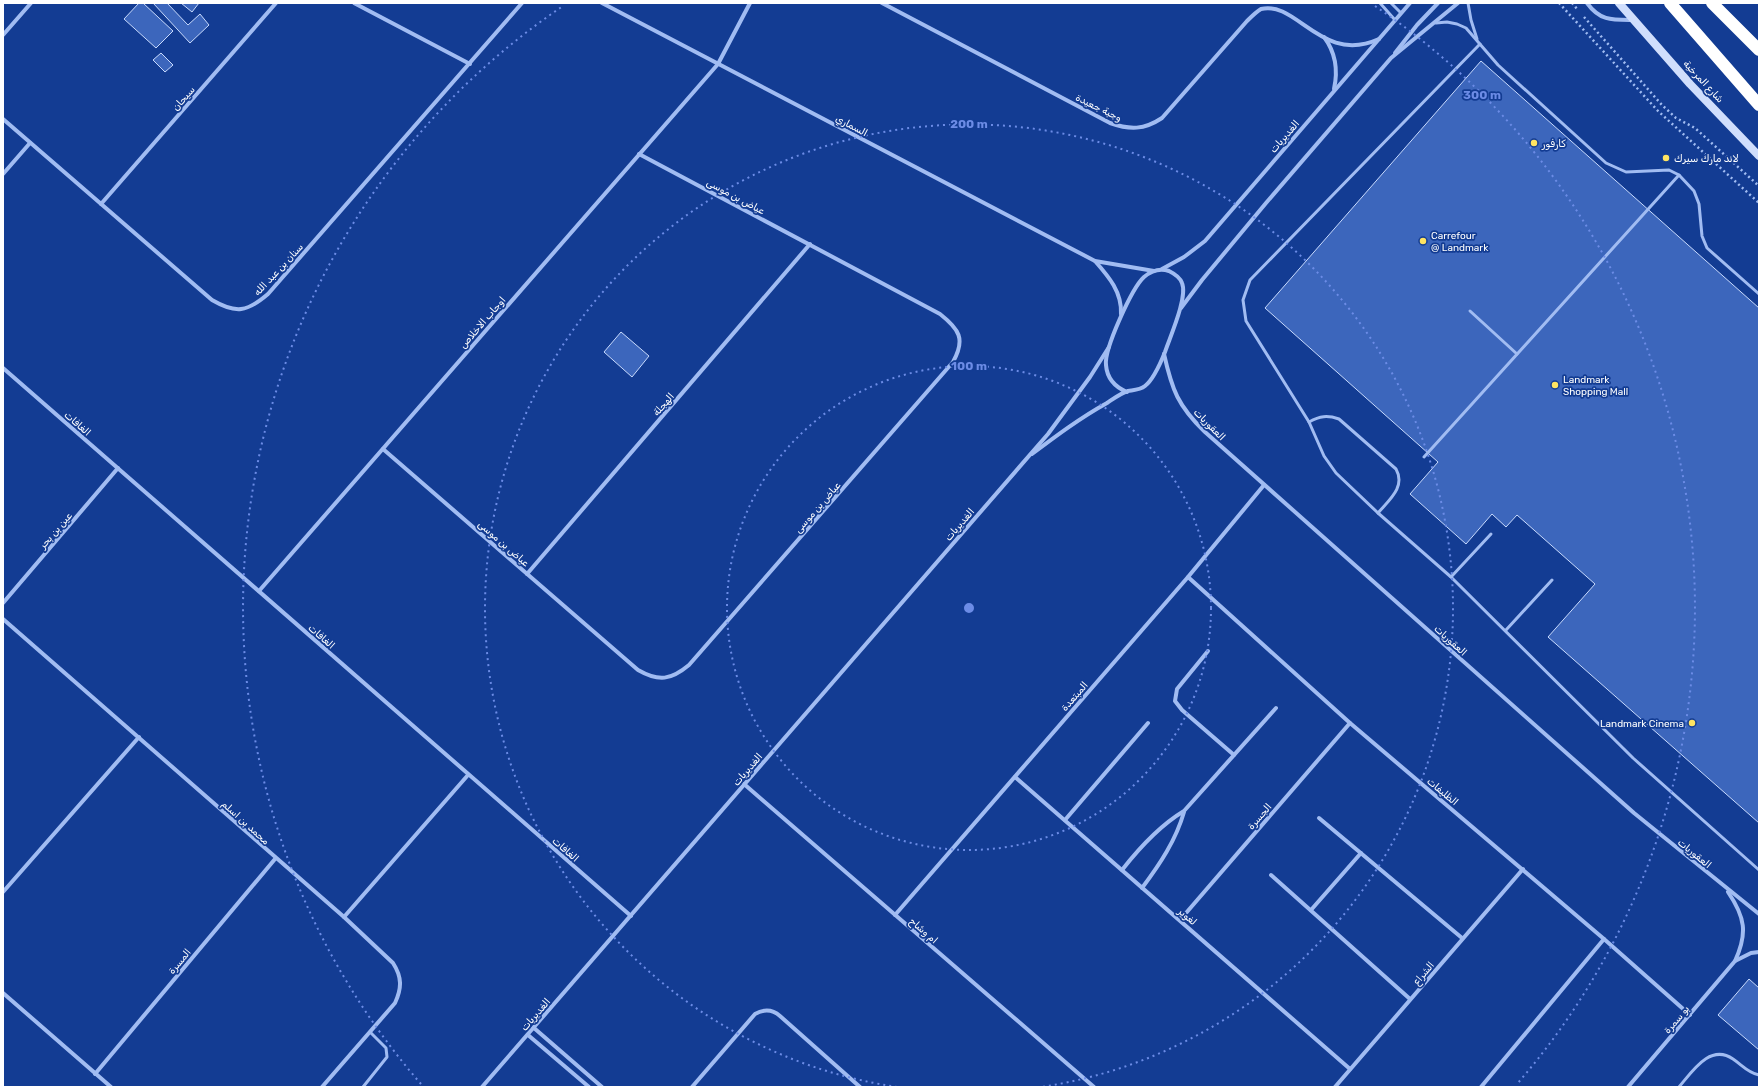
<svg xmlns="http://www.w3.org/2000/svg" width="1762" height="1090" viewBox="0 0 1762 1090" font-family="Rubik,'Noto Naskh Arabic',sans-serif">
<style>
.building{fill:#3c66bc;stroke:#c8dafd}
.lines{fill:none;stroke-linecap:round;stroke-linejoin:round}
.path{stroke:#a1bcf2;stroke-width:2.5;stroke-dasharray:2 3;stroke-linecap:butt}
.lane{stroke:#a1bcf2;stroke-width:3}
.street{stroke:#a1bcf2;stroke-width:4}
.secondary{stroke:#d0defc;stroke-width:8}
.highway{stroke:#fff;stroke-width:12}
.ring{fill:none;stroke:#6c8ce6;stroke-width:2;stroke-dasharray:2 4}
.poi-dot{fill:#ffe462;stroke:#133c93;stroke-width:1.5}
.labels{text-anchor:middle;stroke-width:3.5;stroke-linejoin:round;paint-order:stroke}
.street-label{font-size:10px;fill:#fff;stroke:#133c93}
.poi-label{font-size:10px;fill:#fff;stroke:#133c93;text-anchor:start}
.centre{fill:#6c8ce6;stroke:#133c93;stroke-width:2}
.ring-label{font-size:12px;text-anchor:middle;font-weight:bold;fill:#6c8ce6;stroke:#133c93;stroke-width:3.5;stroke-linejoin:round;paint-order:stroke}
</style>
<rect width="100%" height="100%" fill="#133c93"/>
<g class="building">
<polygon points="139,3 143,3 173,31 156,48 124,19"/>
<polygon points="153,3 167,3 188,25 200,14 209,25 190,43"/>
<polygon points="181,3 199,3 192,12"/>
<polygon points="161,53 173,65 165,72 153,60"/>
<polygon points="1481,61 1759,308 1759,823 1548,637 1595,584 1517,515 1506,527 1492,514 1466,544 1410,494 1438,462 1265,308"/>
<polygon points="621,332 649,356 632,377 604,352"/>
<polygon points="1749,979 1759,988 1759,1050 1718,1015"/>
</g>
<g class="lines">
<g class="path">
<polyline points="1559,3 1658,111 1759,203"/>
<polyline points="1572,3 1578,10"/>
<polyline points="1584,17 1662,105 1676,118 1695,128 1759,186"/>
</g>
<g class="lane">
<polyline points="1380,3 1395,20"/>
<polyline points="1391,3 1401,13"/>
<polyline points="1468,3 1471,20 1477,39"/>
<polyline points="1436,23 1447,22 1457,24 1466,28 1498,65 1606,163 1626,172 1669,170 1679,175 1694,191 1699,204 1702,236 1707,248 1759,294"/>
<polyline points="1480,44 1250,280 1243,300 1246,321 1309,422 1324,456 1336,473 1378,513 1451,577 1633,758 1759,870"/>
<polyline points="1470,311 1517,354"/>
<path d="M 1309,422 C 1320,416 1327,415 1339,419 L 1396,469 C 1406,487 1389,500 1378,513"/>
<polyline points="1424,457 1679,175"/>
<polyline points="1451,577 1491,534"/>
<polyline points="1506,630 1552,580"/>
<polyline points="363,1087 387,1057 386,1048 370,1032"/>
<path d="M 1679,1087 C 1692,1072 1710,1043 1733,1059 C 1742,1065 1748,1073 1759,1075"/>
</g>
<g class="street">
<polyline points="354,3 470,64"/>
<polyline points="602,3 1095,261 1154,271"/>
<path d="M 882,3 L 1110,123 C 1130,130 1144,130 1162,118 L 1247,21 C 1251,17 1256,12 1261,9 C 1297,0 1321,65 1379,39"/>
<path d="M 1587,3 C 1600,21 1612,20 1633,20"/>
<polyline points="3,35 31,3"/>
<path d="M 1324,37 C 1336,53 1338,71 1334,89"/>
<polyline points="1395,53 1417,25 1438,3"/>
<path d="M 3,119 L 212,300 C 236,314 247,312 268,294 L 522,3"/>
<polyline points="3,174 30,143"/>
<polyline points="101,204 276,3"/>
<path d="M 1095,261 C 1109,277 1122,292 1121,314"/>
<polyline points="1162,269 1184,257 1205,241 1410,3"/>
<polyline points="1181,308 1202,280 1266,203 1391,58 1458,3"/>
<path d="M 1164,354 C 1172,390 1178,406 1205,432 L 1634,813 L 1759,914"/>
<polyline points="3,368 631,916"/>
<path d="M 383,449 L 638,670 C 659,682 671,680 689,665 L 953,362 C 966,339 959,329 940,314 L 639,154"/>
<path d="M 1032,454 C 1056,436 1080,418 1107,403 C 1113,399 1121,393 1128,391 C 1134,390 1140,390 1145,386 C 1154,379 1161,362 1165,352 C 1170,337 1188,297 1182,283 C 1180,277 1175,274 1169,271 C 1160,268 1151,271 1144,277 C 1132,288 1104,349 1106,365 C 1107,378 1115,387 1127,392"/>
<polyline points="527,574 810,244"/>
<polyline points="1188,577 1350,723 1604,939 1690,1015"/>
<polyline points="259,591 718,64 750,3"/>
<polyline points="3,603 118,468"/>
<path d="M 3,619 L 344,917 L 393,963 C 402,977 402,988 395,1003 L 322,1087"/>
<polyline points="1208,651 1177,689 1175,701 1182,710 1234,755"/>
<polyline points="1015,777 1350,1069"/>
<polyline points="744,784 1094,1087"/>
<polyline points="1319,818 1462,938"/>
<polyline points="1065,820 1148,723"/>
<path d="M 1122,870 C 1140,847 1159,826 1184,811 L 1276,708"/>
<polyline points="1271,875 1410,999"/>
<path d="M 1142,888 C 1160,864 1176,840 1184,812"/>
<polyline points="3,892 139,737"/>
<polyline points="1311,910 1361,853"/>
<polyline points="895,915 1188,577 1264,485"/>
<polyline points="344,917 468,775"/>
<polyline points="1180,920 1350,723"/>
<polyline points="1735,961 1751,953 1759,952"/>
<polyline points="3,993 111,1087"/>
<polyline points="534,1028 602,1087"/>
<polyline points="528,1035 589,1087"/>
<polyline points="95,1074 275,859"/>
<polyline points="482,1087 1048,434 1090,377 1109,347"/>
<path d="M 692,1087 L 755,1014 C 764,1009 772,1009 780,1016 L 860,1087"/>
<polyline points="1335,1087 1523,869"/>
<polyline points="1481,1087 1604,939"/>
<path d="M 1628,1087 L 1735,961 C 1748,933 1745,917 1728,892"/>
</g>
<polyline class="secondary" points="1619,3 1690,84 1759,156"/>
<g class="highway">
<polyline points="1670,3 1759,105"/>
<polyline points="1712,3 1759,50"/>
</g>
</g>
<g class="ring">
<circle cx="969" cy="608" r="242"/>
<path d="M897 1087A484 484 0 1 1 1041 1087"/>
<path d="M421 1084A726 726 0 0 1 563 6M1375 6A726 726 0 0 1 1517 1084"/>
</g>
<g class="poi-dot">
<circle cx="1534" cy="143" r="4"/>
<circle cx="1666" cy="158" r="4"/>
<circle cx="1423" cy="241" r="4"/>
<circle cx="1555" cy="385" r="4"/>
<circle cx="1692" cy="723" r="4"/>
</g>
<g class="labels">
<g class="street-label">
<text transform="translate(1704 81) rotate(47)" y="4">شارع المرخية</text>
<text transform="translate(183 98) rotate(-49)" y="4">سيحان</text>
<text transform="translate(1099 107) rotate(26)" y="4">وجبة جعيدة</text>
<text transform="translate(852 125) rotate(28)" y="4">السماري</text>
<text transform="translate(1284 136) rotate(-49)" y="4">الغديريات</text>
<text transform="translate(736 196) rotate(28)" y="4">عياض بن موسى</text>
<text transform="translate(278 269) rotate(-47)" y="4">سنان بن عبد الله</text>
<text transform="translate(482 322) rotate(-49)" y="4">اوجاب الاخلاص</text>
<text transform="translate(663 404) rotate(-49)" y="4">الهجلة</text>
<text transform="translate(78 423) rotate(41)" y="4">الغافات</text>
<text transform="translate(1210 424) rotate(45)" y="4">العقوريات</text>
<text transform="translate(817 507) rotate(-49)" y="4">عياض بن موسى</text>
<text transform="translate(959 524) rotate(-49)" y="4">الغديريات</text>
<text transform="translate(55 530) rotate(-49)" y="4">عين بن بحر</text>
<text transform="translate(504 543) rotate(41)" y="4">عياض بن موسى</text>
<text transform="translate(322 636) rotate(41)" y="4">الغافات</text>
<text transform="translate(1451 640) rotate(42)" y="4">العقوريات</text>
<text transform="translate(1074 696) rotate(-49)" y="4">المبتعدة</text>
<text transform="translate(747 769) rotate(-49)" y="4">الغديريات</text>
<text transform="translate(1443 791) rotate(40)" y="4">الظليفات</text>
<text transform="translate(1259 816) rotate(-49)" y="4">الجسرة</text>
<text transform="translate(246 822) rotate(42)" y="4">محمد بن اسلم</text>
<text transform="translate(566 849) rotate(41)" y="4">الغافات</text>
<text transform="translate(1695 853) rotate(39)" y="4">العقوريات</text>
<text transform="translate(1188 916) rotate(41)" y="4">لغوير</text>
<text transform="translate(924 930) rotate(41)" y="4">ام وشاح</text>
<text transform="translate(179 961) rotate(-50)" y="4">المسرة</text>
<text transform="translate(1423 973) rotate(-50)" y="4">الشراع</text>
<text transform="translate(535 1014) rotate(-49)" y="4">الغديريات</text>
<text transform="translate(1676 1019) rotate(-50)" y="4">بو سمرة</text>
</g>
<g class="poi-label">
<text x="1542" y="147">كارفور</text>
<text x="1674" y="162">لاند مارك سيرك</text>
<text x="1431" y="239">Carrefour<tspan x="1431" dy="12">@ Landmark</tspan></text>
<text x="1563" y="383">Landmark<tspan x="1563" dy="12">Shopping Mall</tspan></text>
<text x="1684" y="727" text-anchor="end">Landmark Cinema</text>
</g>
</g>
<circle cx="969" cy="608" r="6" class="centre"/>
<g class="ring-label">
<text x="1482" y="99">300 m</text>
<text x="969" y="128">200 m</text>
<text x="969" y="370">100 m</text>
</g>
<rect width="1762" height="1090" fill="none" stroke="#ffffff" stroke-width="8"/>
</svg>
